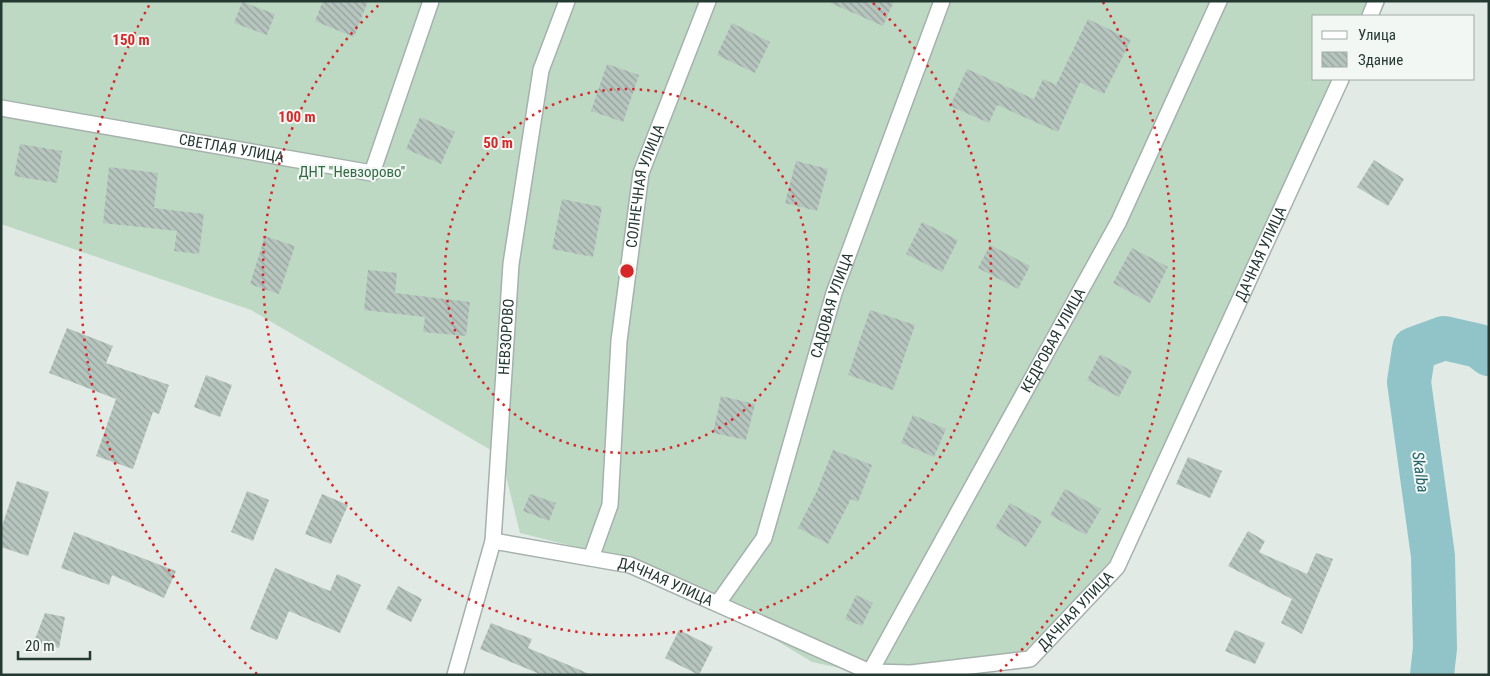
<svg xmlns="http://www.w3.org/2000/svg" width="1490" height="676" viewBox="0 0 1490 676" font-family="'Roboto Condensed',sans-serif">
<style>
.garden{fill:#bdd9c3}
.lines{fill:none;stroke-linecap:round;stroke-linejoin:round}
.river{stroke:#90c4c9;stroke-width:44}
.building{fill:url(#building-back-hatch)}
.street-casing{stroke:#a5b1ac;stroke-width:18}
.street{stroke:#fff;stroke-width:15}
.ring{fill:none;stroke:#d62828;stroke-width:2.5;stroke-dasharray:2.5 5}
.labels{text-anchor:middle;stroke-width:4;stroke-linejoin:round;paint-order:stroke}
.street-label{font-size:15px;fill:#243932;stroke:#f2f7f4}
.park-label{font-size:15px;fill:#336b45;stroke:#f2f7f4}
.water-label{font-size:16px;font-style:italic;fill:#25666e;stroke:#f2f7f4}
.centre{fill:#d62828;stroke:#f2f7f4;stroke-width:2.5}
.ring-label{font-size:15px;text-anchor:middle;font-weight:bold;fill:#d62828;stroke:#f2f7f4;stroke-width:4;stroke-linejoin:round;paint-order:stroke}
</style>
<defs>
<pattern id="building-back-hatch" width="6" height="6" patternUnits="userSpaceOnUse" patternTransform="scale(1.25)"><rect width="6" height="6" fill="#b7c5bf"/><path d="M-1 5l2 2M0 0l6 6M5-1l2 2" fill="none" stroke="#95a19c"/></pattern>
</defs>
<rect width="100%" height="100%" fill="#e2eae6"/>
<polygon class="garden" points="1,1 1386,1 1379,16 1314,16 1314,79 1350,79 1128,554 1009,665 872,675 812,662 653,566 520,533 501,456 251,310 1,224"/>
<g class="lines">
<polyline class="river" points="1432,675 1435,648 1433,556 1409,382 1414,349 1444,338 1479,346 1489,354"/>
</g>
<g class="building">
<polygon points="323,1 368,1 354,37 315,21"/>
<polygon points="826,1 894,1 883,26"/>
<polygon points="242,2 275,14 267,35 234,23"/>
<polygon points="1088,19 1131,40 1104,94 1080,82 1058,132 997,105 989,123 950,106 967,69 1034,99 1043,79 1056,85"/>
<polygon points="732,23 770,42 755,73 717,55"/>
<polygon points="607,64 639,75 623,122 591,111"/>
<polygon points="420,117 455,132 441,164 406,149"/>
<polygon points="20,144 62,151 57,183 14,176"/>
<polygon points="1374,160 1404,179 1388,206 1357,187"/>
<polygon points="796,161 828,169 817,211 785,203"/>
<polygon points="109,167 158,173 154,208 204,214 199,254 174,251 177,231 103,223"/>
<polygon points="562,199 602,207 593,257 552,249"/>
<polygon points="922,222 958,240 942,272 906,254"/>
<polygon points="265,236 295,246 279,294 250,284"/>
<polygon points="990,245 1030,266 1018,289 978,268"/>
<polygon points="1132,248 1168,267 1150,303 1113,283"/>
<polygon points="368,270 397,273 395,293 470,302 466,336 423,332 425,317 364,310"/>
<polygon points="870,310 915,325 893,390 848,375"/>
<polygon points="67,328 113,346 106,363 169,385 159,414 153,412 133,469 96,456 116,399 49,373"/>
<polygon points="1100,354 1132,371 1119,397 1087,380"/>
<polygon points="206,375 232,385 220,417 194,407"/>
<polygon points="721,396 755,404 746,440 713,433"/>
<polygon points="913,415 946,429 934,457 901,443"/>
<polygon points="833,450 872,465 858,502 851,499 828,544 798,528 817,491"/>
<polygon points="1188,457 1222,471 1210,498 1176,484"/>
<polygon points="17,481 49,492 28,556 1,547 1,529"/>
<polygon points="1065,489 1101,509 1086,535 1050,515"/>
<polygon points="247,491 269,500 253,541 231,532"/>
<polygon points="322,494 348,505 331,544 305,534"/>
<polygon points="530,494 556,503 549,521 523,511"/>
<polygon points="1010,503 1042,521 1026,547 995,528"/>
<polygon points="1248,531 1265,541 1259,552 1307,574 1316,553 1333,559 1302,634 1281,623 1292,599 1228,566"/>
<polygon points="74,532 176,571 164,598 112,575 109,585 61,568"/>
<polygon points="275,568 330,591 337,574 361,585 340,633 289,611 277,640 250,629"/>
<polygon points="398,586 422,599 411,622 386,609"/>
<polygon points="856,595 873,603 862,626 845,619"/>
<polygon points="45,613 65,617 59,648 34,642"/>
<polygon points="491,623 532,639 528,648 592,675 542,675 480,649"/>
<polygon points="679,630 713,647 699,675 665,658"/>
<polygon points="1235,630 1265,643 1255,664 1225,651"/>
</g>
<g class="lines">
<defs>
<g id="street">
<polyline points="1370,16 1376,1"/>
<path id="s1" d="M 1,108 L 372,173 L 431,1"/>
<path id="s2" d="M 493,541 L 630,565 L 870,672 L 911,673 L 1030,659 L 1117,567 L 1341,79"/>
<path id="s3" d="M 591,558 L 610,505 L 619,341 L 641,173 L 708,1"/>
<path id="s4" d="M 718,603 L 764,538 L 834,293 L 942,1"/>
<path id="s5" d="M 870,672 L 1119,221 L 1219,1"/>
<path id="s6" d="M 455,675 L 493,541 L 511,264 L 541,70 L 567,1"/>
</g>
</defs>
<use href="#street" class="street-casing"/>
<use href="#street" class="street"/>
</g>
<g class="ring">
<circle cx="627" cy="271" r="182"/>
<path d="M873 3A364 364 0 1 1 381 3"/>
<path d="M257 674A547 547 0 0 1 151 2M1103 2A547 547 0 0 1 997 674"/>
</g>
<g class="labels">
<g class="street-label">
<text dy="5" stroke="none"><textPath href="#s1" startOffset="234">СВЕТЛАЯ УЛИЦА</textPath></text>
<text dy="5" stroke="none"><textPath href="#s3" startOffset="378">СОЛНЕЧНАЯ УЛИЦА</textPath></text>
<text dy="5" stroke="none"><textPath href="#s2" startOffset="1034">ДАЧНАЯ УЛИЦА</textPath></text>
<text dy="5" stroke="none"><textPath href="#s4" startOffset="322">САДОВАЯ УЛИЦА</textPath></text>
<text dy="5" stroke="none"><textPath href="#s6" startOffset="344">НЕВЗОРОВО</textPath></text>
<text dy="5" stroke="none"><textPath href="#s5" startOffset="379">КЕДРОВАЯ УЛИЦА</textPath></text>
<text dy="5" stroke="none"><textPath href="#s2" startOffset="178">ДАЧНАЯ УЛИЦА</textPath></text>
<text dy="5" stroke="none"><textPath href="#s2" startOffset="629">ДАЧНАЯ УЛИЦА</textPath></text>
</g>
<g class="park-label">
<text x="352" y="177">ДНТ "Невзорово"</text>
</g>
<g class="water-label">
<text transform="translate(1421 472) rotate(82)" y="6">Skalba</text>
</g>
</g>
<circle cx="627" cy="271" r="8" class="centre"/>
<g class="ring-label">
<text x="131" y="45">150 m</text>
<text x="297" y="122">100 m</text>
<text x="498" y="148">50 m</text>
</g>
<rect width="1490" height="676" fill="none" stroke="#243932" stroke-width="5"/>
<rect x="1312" y="15" width="162" height="65" fill="#f2f7f4" stroke="#a0aba6"/>
<rect x="1322" y="31" width="25" height="8" fill="#ffffff" stroke="#a0aba6"/>
<text x="1358" y="40" font-size="15" fill="#243932">Улица</text>
<rect x="1322" y="52" width="25" height="15" fill="url(#building-back-hatch)" stroke="#a0aba6"/>
<text x="1358" y="65" font-size="15" fill="#243932">Здание</text>
<path d="M18 651v8h72v-8" fill="none" stroke="#243932" stroke-width="2.5"/>
<text x="25" y="651" font-size="15" fill="#243932" stroke="#f2f7f4" stroke-width="4" paint-order="stroke">20 m</text>
</svg>
